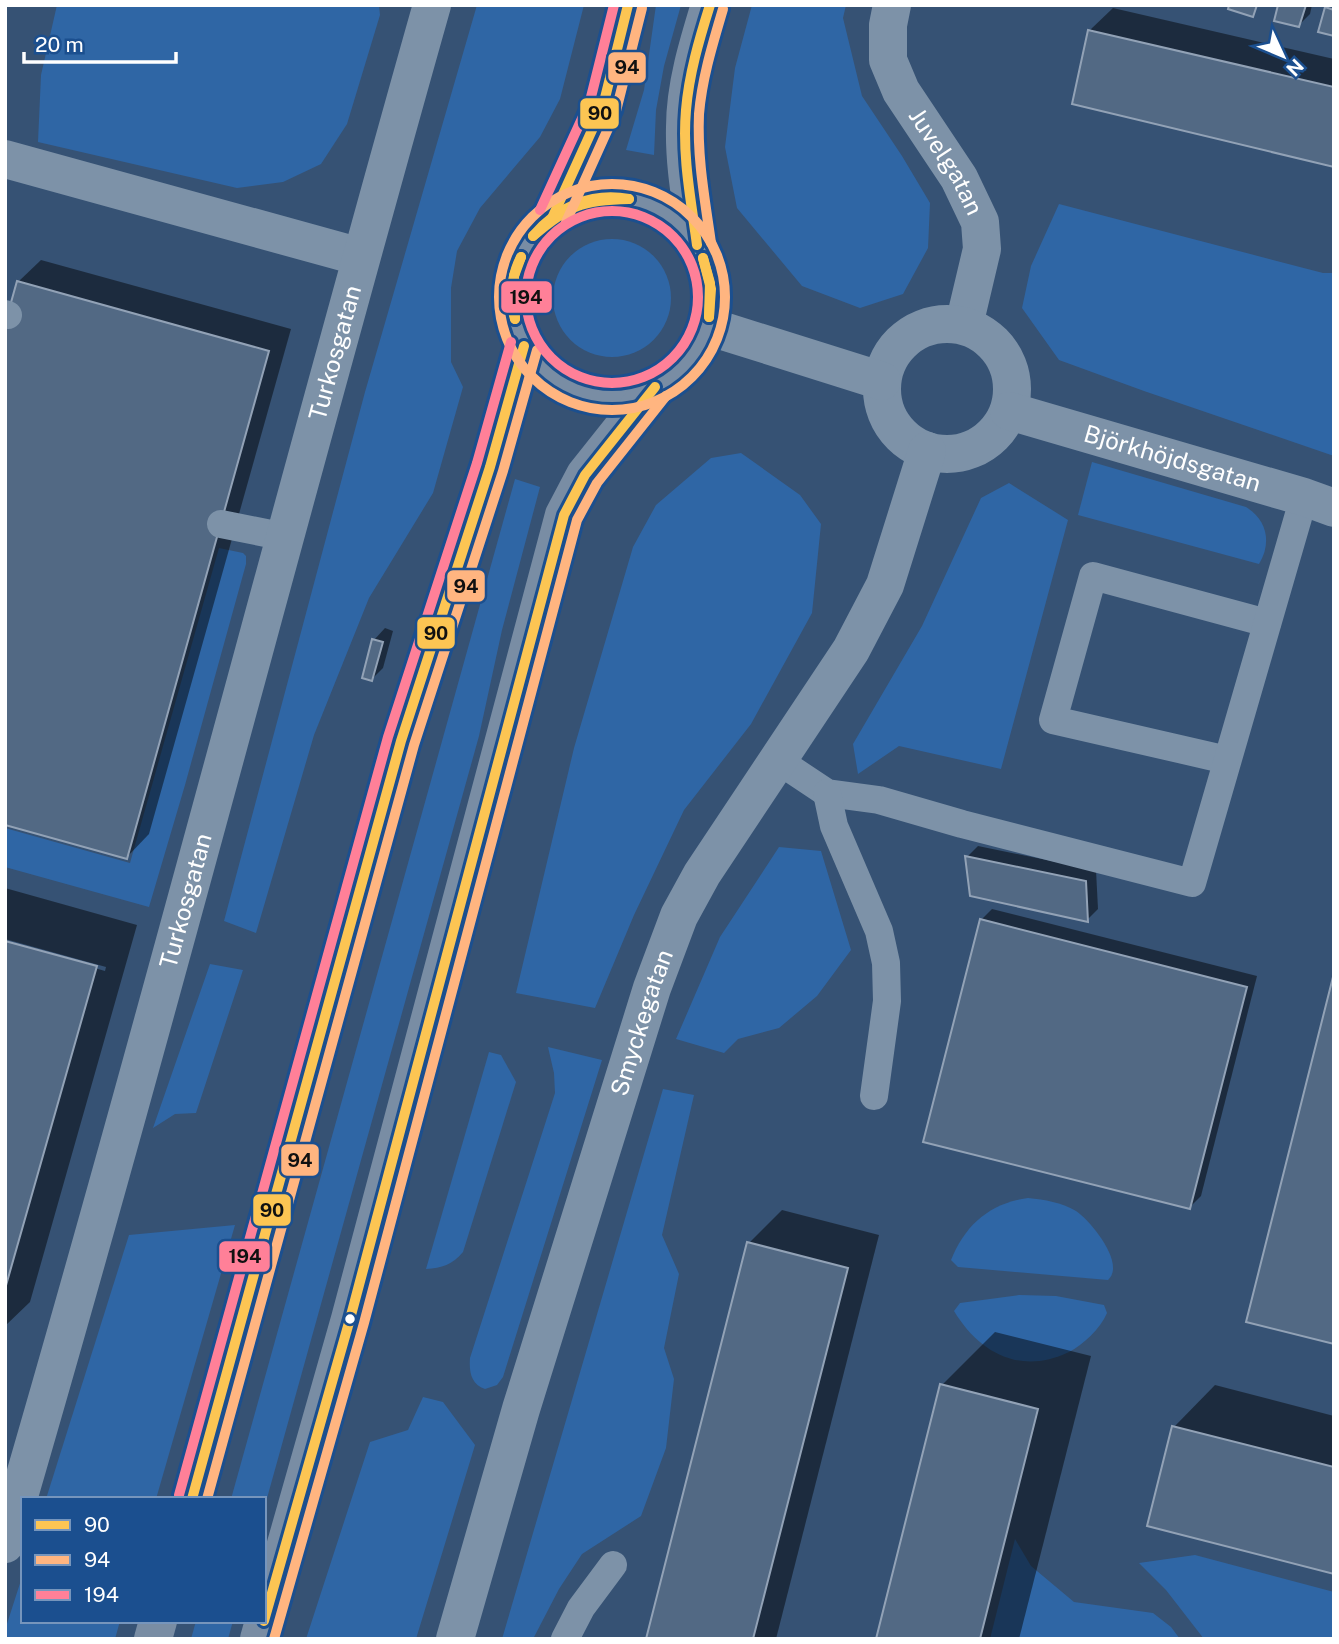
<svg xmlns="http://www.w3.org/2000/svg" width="1339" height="1644" viewBox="0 0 1339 1644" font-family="'Public Sans',sans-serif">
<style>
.green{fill:#2f66a5}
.shadow{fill:#0007}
.building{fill:#526984;stroke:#92a2b6;stroke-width:2}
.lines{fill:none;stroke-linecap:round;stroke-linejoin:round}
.lane{stroke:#7d92a8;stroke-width:28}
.street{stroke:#7d92a8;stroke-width:38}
.secondary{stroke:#798da4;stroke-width:38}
.bus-1-casing{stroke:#1b4f8f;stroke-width:16}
.bus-2-casing{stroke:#1b4f8f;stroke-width:16}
.bus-3-casing{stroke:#1b4f8f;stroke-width:16}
.bus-1{stroke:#fcc553;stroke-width:10}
.bus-2{stroke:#ffb580;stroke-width:10}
.bus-3{stroke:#ff8098;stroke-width:10}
.bus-dot{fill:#fff;stroke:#1b4f8f;stroke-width:2.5}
.labels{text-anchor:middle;stroke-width:6;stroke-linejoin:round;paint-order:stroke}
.street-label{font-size:24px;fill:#fff;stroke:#1b4f8f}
.line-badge{stroke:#1b4f8f;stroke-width:2.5}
.pale-badge-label{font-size:19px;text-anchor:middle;font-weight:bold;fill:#111}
</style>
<rect width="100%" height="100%" fill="#365274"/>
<g class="green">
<polygon points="57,5 379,5 380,15 347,124 321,164 283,182 237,188 38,142 41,75"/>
<polygon points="477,5 584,5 560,99 540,137 480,208 457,251 451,288 451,362 463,387 433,493 369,598 314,735 256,933 224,921 365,392"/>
<polygon points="656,5 681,5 664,66 656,110 654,155 626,150 644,90"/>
<polygon points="752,5 846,5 843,18 862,96 902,156 930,203 928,248 903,294 860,308 802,286 737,208 725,147 735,68"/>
<polygon points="1059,204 1323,273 1334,273 1334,456 1144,391 1059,360 1022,308 1031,266"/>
<circle cx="612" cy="298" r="59"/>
<polygon points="741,453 800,495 821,524 812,613 751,724 684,810 634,915 595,1008 516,993 574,748 633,547 656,505 711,458"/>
<path d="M 1092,462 L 1246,507 C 1267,520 1272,543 1259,564 L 1078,515 Z"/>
<polygon points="515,479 540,487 502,630 479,736 264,1509 264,1499 231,1499"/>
<polygon points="1009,483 1068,520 1001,769 899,746 858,774 853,744 922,626 981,498"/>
<polygon points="219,548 243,553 246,556 246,564 185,785 149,907 5,867 5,828 130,863"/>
<polygon points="779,847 821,851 851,950 817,996 779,1028 738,1039 724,1053 676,1039 720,937"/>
<polygon points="210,964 243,970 196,1113 175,1114 153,1128"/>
<path d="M 548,1047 L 602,1060 L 503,1377 L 497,1385 L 485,1389 C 471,1384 469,1372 470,1358 L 555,1093 L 554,1073 Z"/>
<path d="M 489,1052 L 501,1055 L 516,1082 L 463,1252 C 452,1265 442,1268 426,1269 Z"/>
<polygon points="663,1089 694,1095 662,1235 679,1274 664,1348 674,1379 666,1448 641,1516 582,1554 559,1589 533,1639 502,1639"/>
<path d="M 1028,1198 C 1045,1200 1061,1202 1076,1211 C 1091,1221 1126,1264 1108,1280 L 958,1267 L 951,1260 C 965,1225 990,1203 1028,1198 Z"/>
<polygon points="235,1225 156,1499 46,1499 129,1235"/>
<path d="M 1019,1295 L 1056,1296 L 1104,1305 L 1107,1313 C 1100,1329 1084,1344 1069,1352 C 1021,1375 980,1354 954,1311 L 960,1303 Z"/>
<polygon points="423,1397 443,1402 475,1445 416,1639 306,1639 370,1442 408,1430"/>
<polygon points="1015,1539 1031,1566 1074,1602 1153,1613 1171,1627 1180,1639 990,1639"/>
<polygon points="1195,1555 1334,1592 1334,1639 1204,1639 1166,1590 1139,1563"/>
<polygon points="23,1574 23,1621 120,1621 115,1639 5,1639 5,1630"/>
<polygon points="196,1621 233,1621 228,1639 191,1639"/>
</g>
<g class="shadow">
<polygon points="1280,5 1312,5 1310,14 1299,25"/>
<polygon points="1113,8 1334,59 1334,165 1074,102 1090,30"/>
<polygon points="41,260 291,329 149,834 127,857 18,282"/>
<polygon points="385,628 393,631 383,668 372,679 374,640"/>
<polygon points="978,846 1096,870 1098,909 1087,920 967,857"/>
<polygon points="5,888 137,925 30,1302 5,1326 5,942 105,971 106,967 5,939"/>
<polygon points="992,909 1257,976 1201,1196 1190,1207 981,920"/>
<polygon points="782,1210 879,1235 776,1639 648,1639 749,1243"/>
<polygon points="995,1332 1091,1356 1019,1639 878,1639 942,1385"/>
<polygon points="1215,1385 1334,1416 1334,1572 1174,1427"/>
</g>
<g class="building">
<polygon points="1229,5 1257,5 1253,17 1228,9"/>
<polygon points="1278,5 1306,5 1299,27 1274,21"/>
<polygon points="1325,7 1334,10 1334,36 1318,32"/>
<polygon points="1088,30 1334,87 1334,167 1072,104"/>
<polygon points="17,281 269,351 127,859 5,825 5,324"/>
<polygon points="372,639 383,642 372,681 362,678"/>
<polygon points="965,856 1086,881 1088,922 970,896"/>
<polygon points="980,919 1247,987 1190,1209 923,1142"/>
<polygon points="5,941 97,966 5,1289"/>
<polygon points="1334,973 1334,1344 1246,1322"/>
<polygon points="747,1242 848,1268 753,1639 646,1639"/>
<polygon points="940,1384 1038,1409 980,1639 876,1639"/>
<polygon points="1172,1426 1334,1467 1334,1574 1147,1526"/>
</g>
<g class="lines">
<g class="lane">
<polyline points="5,314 8,315"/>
<polyline points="221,524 286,537"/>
<polyline points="1227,760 1053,720 1093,576 1267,623"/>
<polyline points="779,761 827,793 879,800 962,824 1192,883 1304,497"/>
<polyline points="827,793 834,826 879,931 886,963 887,1001 874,1096"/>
<polyline points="565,1639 581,1608 613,1565"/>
</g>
<g class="street">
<path id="s1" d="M 892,5 L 888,25 L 888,60 L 901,91 L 959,178 L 980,222 L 982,249 L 964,325"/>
<polyline points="5,159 361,257"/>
<circle cx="947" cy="389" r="65"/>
<polyline points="707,326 882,381"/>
<path id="s2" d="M 1009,411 L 1304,497 L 1334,508"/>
<path id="s3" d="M 5,1544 C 155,1033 287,517 432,5"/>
<path id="s4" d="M 455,1639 L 521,1409 L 652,988 L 679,916 L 702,874 L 851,650 L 885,585 L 927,451"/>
</g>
<g class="secondary">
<circle cx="612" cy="297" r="100"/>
<polyline points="553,216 603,106 628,5"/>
<path d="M 697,245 C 692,206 684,167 685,127 C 685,86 698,44 710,5"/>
<polyline points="192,1499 401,741 490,467 524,346"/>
<polyline points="153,1639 158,1621"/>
<polyline points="259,1639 350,1319 564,515 585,475 655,387"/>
</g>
<defs>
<g id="bus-1">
<polyline points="553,216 603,106 628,5"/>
<path d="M 533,236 C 558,207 591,192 629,199"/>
<path d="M 533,236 C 569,205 582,200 629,199"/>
<path d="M 697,245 C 691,200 682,156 686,110 C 689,74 699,40 710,5"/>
<polyline points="703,258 711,289 709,317"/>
<polyline points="703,258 710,283 709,317"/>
<path d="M 515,319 C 509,300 511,276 521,257"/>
<polyline points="515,319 514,276 521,257"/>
<polyline points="192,1499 401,741 490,467 524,346"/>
<polyline points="264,1621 350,1319 564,515 585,475 655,387"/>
</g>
<g id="bus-2">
<circle cx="612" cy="297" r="113"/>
<polyline points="566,222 616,111 642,8"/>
<path d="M 711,243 C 705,200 697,158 699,114 C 702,78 713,43 723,9"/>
<polyline points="207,1499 414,745 503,471 537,350"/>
<polyline points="274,1639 364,1323 577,520 597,483 666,396"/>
</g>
<g id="bus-3">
<polyline points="540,210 590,101 614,5"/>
<circle cx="612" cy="297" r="86"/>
<polyline points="179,1495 388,737 477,463 511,342"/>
</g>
</defs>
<use href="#bus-1" class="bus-1-casing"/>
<use href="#bus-2" class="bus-2-casing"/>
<use href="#bus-3" class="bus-3-casing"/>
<use href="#bus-1" class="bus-1"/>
<use href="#bus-2" class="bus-2"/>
<use href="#bus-3" class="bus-3"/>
</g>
<circle class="bus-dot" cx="350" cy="1319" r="6"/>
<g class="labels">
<g class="street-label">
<text dy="8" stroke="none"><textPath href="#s1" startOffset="173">Juvelgatan</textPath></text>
<text dy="8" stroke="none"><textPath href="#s3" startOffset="1236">Turkosgatan</textPath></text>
<text dy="8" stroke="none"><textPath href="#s2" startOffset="170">Björkhöjdsgatan</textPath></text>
<text dy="8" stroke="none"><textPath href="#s3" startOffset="668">Turkosgatan</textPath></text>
<text dy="8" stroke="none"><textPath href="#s4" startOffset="644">Smyckegatan</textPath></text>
</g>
</g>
<g class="line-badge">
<rect x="607" y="51" width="40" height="33" rx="7" fill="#ffb580"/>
<rect x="579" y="97" width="41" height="33" rx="7" fill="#fcc553"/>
<rect x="500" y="280" width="53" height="34" rx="7" fill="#ff8098"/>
<rect x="446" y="569" width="40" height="34" rx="7" fill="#ffb580"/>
<rect x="416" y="616" width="40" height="34" rx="7" fill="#fcc553"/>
<rect x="280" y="1143" width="40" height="34" rx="7" fill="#ffb580"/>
<rect x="252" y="1193" width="40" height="34" rx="7" fill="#fcc553"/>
<rect x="218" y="1240" width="53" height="33" rx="7" fill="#ff8098"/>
</g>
<g class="pale-badge-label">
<text x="627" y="74">94</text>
<text x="600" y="120">90</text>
<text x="526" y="304">194</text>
<text x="466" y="593">94</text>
<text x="436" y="640">90</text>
<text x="300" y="1167">94</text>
<text x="272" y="1217">90</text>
<text x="245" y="1263">194</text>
</g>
<rect width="1339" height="1644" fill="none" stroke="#ffffff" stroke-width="14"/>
<rect x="21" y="1497" width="245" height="126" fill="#1b4f8f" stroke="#7695bc" stroke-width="2"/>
<rect x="35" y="1520" width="35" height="10" fill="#fcc553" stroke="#7695bc" stroke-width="2"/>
<text x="84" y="1532" font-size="21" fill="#ffffff">90</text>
<rect x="35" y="1555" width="35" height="10" fill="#ffb580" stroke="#7695bc" stroke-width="2"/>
<text x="84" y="1567" font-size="21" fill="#ffffff">94</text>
<rect x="35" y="1590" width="35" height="10" fill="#ff8098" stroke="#7695bc" stroke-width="2"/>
<text x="84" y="1602" font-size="21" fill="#ffffff">194</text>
<g transform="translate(1283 56) rotate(134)" stroke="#1b4f8f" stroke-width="5" paint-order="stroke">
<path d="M0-5L12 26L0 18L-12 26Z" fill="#ffffff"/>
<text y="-10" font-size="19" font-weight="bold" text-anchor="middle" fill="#ffffff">N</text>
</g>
<path d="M24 52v10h152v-10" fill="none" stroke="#ffffff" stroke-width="3.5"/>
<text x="35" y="52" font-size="21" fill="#ffffff" stroke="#1b4f8f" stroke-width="5" paint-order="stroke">20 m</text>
</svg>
